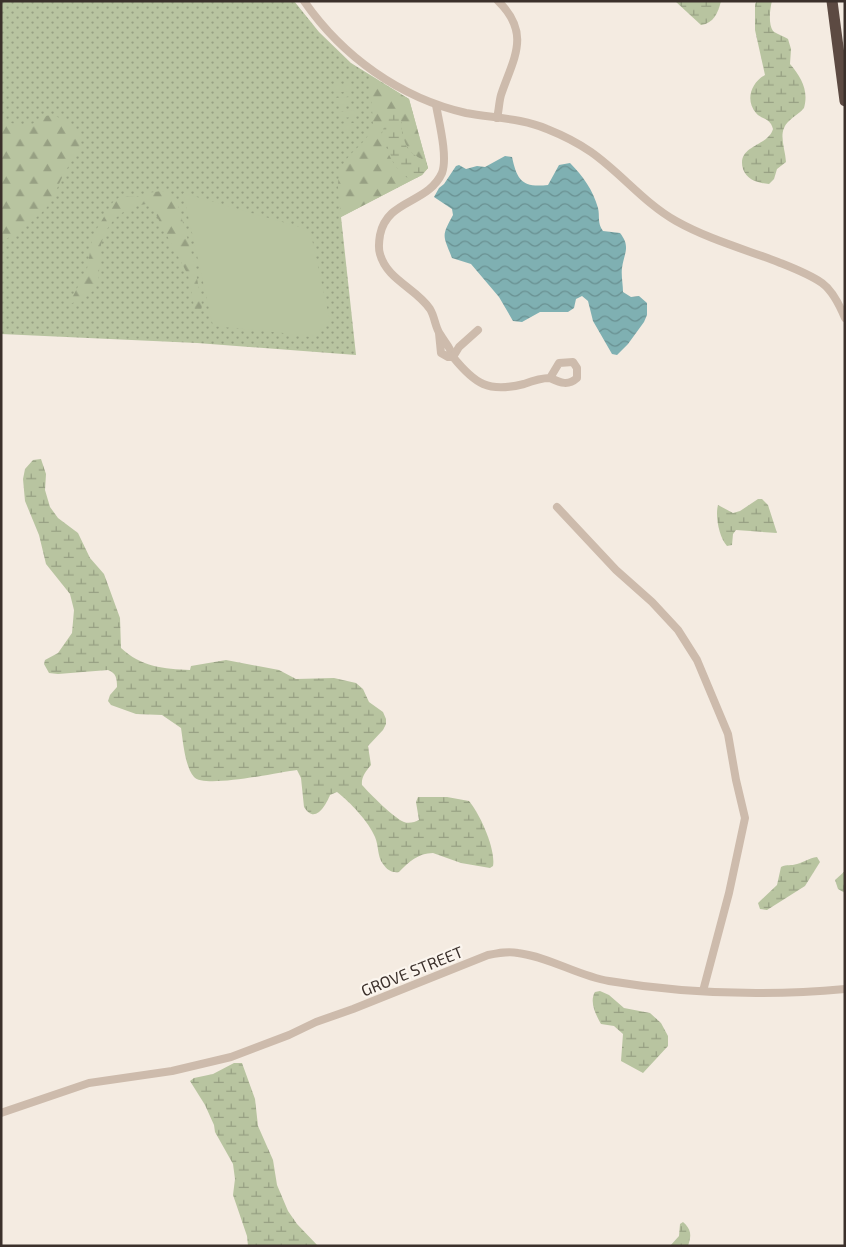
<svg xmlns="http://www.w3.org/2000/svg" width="846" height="1247" viewBox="0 0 846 1247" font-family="'Exo 2',sans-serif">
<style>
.grass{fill:url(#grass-dots)}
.forest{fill:url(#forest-firs)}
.wetland{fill:url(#wetland-marsh)}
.park{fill:#b8c4a0}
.water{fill:url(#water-waves)}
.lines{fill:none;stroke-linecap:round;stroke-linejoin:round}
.minor{stroke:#cdbbac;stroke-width:8}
.highway{stroke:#5c4a42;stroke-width:11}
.labels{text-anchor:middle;stroke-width:4.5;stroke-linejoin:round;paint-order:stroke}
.street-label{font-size:16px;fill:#3b302b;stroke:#fbf5ee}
</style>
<defs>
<pattern id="grass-dots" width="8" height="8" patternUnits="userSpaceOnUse" patternTransform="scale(1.25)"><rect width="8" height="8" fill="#b8c4a0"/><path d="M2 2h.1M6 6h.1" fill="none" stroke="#97a083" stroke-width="1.8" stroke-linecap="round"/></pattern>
<pattern id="forest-firs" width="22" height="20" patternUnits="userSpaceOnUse" patternTransform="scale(1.25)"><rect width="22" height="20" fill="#b8c4a0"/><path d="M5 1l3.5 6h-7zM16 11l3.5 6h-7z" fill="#97a083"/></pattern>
<pattern id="wetland-marsh" width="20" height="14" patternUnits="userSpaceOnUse" patternTransform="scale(1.25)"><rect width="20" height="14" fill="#b8c4a0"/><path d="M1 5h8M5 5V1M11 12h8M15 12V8" fill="none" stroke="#97a083"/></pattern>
<pattern id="water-waves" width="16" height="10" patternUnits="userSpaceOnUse" patternTransform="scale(1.25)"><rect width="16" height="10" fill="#7fb0b2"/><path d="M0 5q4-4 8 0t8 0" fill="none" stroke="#699091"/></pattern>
</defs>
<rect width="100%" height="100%" fill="#f4ebe1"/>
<polygon class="grass" points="1,1 294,1 319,32 351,63 409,99 428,168 422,175 341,217 356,355 197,343 1,334"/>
<g class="forest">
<path d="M 370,76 L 409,99 L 426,161 C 407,154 402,141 402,122 L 387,122 L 381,133 C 386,150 395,173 412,180 L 341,217 C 340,202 335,183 341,169 C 347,152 368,144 373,125 Z"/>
<path d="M 52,115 C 64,118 74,129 82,138 C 79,152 72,160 65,172 C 59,182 56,193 50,203 C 43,214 13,238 1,241 L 1,120 C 11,123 24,128 34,123 C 42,119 41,116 52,115 Z"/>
<path d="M 162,191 L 170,193 L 176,198 L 194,262 L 202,306 L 201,310 L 196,314 C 192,300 192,288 188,275 L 153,209 L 146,204 C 115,209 100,231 99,261 C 99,270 100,281 95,288 C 90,296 78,302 69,304 L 87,269 L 93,235 L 113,202 L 121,196 L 139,197 L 147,193 Z"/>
</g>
<g class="wetland">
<path d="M 675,1 L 721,1 C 718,13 714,23 701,25 Z"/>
<path d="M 757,1 L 772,1 C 770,8 768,24 773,31 C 776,34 784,36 788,39 L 791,49 L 790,64 C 801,77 809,90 804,108 C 800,113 794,116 789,121 C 777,132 785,147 786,162 L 777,169 L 774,179 L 769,184 C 758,183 747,180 743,169 C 736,145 768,147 773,129 C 770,117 762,120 756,113 C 745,100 751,83 765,75 L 755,30 L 755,4 Z"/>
<path d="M 394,114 L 400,116 C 402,122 401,127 402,133 C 403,147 413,156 426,161 L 428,168 L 422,175 L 412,180 C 391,171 393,153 382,136 C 381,130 388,121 391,115 Z"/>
<path d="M 41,459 L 46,474 L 45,490 L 50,507 L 58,518 L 78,533 L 90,558 L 104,574 L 120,618 L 121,648 C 141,667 164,669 190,670 L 191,666 L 226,660 L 279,670 L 296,679 L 334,678 L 356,683 L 363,689 L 369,702 L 383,712 L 386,719 L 386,724 L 383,730 L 368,746 L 371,765 C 366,771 361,777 362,785 C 370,794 394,818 404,822 C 409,824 415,822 419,820 L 416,802 L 418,797 L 447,797 L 469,801 C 480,814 496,849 493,866 L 490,868 L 461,863 L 433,853 C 418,853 409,862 399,872 C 392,873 387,870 383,864 C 377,856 379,846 375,837 C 369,822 350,802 337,792 L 330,795 C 326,805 315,825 304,807 L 301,778 L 297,770 C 280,772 204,789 194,777 C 185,767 183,741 181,728 L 162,715 L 136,714 L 111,705 L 108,701 L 110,695 L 117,687 C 117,678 116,673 108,670 L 58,674 L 49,673 L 44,664 L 45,660 L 58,653 L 72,633 L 74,610 L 70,594 L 46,564 L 39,535 L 25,501 L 23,479 L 25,469 L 33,460 Z"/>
<path d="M 758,499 L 762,499 L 768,505 L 777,533 L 736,530 L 733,534 L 732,545 L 727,546 C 719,537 715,516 718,505 L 733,513 L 740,511 Z"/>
<path d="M 817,857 L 820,862 L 805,886 L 767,910 L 760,909 L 758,903 L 777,885 L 781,867 C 787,864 791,866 797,864 C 804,862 809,858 817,857 Z"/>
<polygon points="845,871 845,893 838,889 835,880"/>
<path d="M 600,991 L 609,995 L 624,1008 L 650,1013 L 661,1023 L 668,1036 L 668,1046 L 643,1073 L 621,1061 L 623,1034 L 614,1026 L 601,1024 C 596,1015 589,1002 595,992 Z"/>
<polygon points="234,1063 242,1063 255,1099 258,1126 273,1160 277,1185 288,1211 297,1224 318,1246 248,1246 247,1236 233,1195 235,1179 233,1164 215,1132 214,1125 205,1105 190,1081 194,1078 213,1074"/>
<path d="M 683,1222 C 691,1229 692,1235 688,1246 L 670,1246 L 679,1236 L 680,1224 Z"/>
</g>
<g class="park">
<polygon points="349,84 349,91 334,93 333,86"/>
<polygon points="350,97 351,104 335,105 335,98"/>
<polygon points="354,110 355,117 339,118 339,112"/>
<polygon points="355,123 355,130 340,131 339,124"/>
<polygon points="183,193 310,230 330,321 311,337 283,333 213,326"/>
</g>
<path class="water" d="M 505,156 L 512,157 C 517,180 522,188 548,185 L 559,165 L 570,163 C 583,176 593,190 598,208 C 600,216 597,223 603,231 L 620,233 C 631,247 624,253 622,268 C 621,275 623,284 623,292 L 631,297 L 639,296 L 647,303 L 647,315 L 644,322 L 628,344 L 617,355 L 612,354 L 593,321 L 588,301 L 582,296 L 576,299 L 574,308 L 568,312 L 540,312 L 522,322 L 513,321 L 499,297 L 471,264 L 452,258 C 443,235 441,237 453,215 L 452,209 L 434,197 L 439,188 L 444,184 L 456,166 L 459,165 L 466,169 L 477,166 L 485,167 Z"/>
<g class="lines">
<g class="minor">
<path d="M 304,1 C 342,56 400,98 466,113 C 492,118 522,118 547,129 C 562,135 578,143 591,152 C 621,173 644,203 676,221 C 708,239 744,249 778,262 C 793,268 809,274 822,283 C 833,291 840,306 845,318"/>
<path d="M 436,105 C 439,122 448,157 442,173 C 428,204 387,199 380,235 C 379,241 378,248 380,254 C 387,280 416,288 430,309 C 435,317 435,327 440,334 C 445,343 450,346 453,357 L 448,357 L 441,353 L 439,333"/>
<path d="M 497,118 C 499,110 499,102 501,95 C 513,59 532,34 498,1"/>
<path d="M 478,330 L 459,347 L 453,357 C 475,384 488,393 524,384 C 532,381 541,378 550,378 L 559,363 L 573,362 L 577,368 L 577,378 C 568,386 561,383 550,378"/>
<polyline points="557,507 616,570 652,602 678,630 697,660 728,734 736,780 745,818 729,893 703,991"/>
<path d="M 1,1113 L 89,1083 L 172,1071 L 231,1057 L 289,1035 L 316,1022 L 353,1009 L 488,955 C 498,953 508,951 518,953 C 550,957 578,976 609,981 C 686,994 767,996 845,989"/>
</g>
<polyline class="highway" points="832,1 845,101"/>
</g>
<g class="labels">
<g class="street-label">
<text transform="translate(412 971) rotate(-22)" y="6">GROVE STREET</text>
</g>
</g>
<rect width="846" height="1247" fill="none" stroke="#3b302b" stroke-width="5"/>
</svg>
